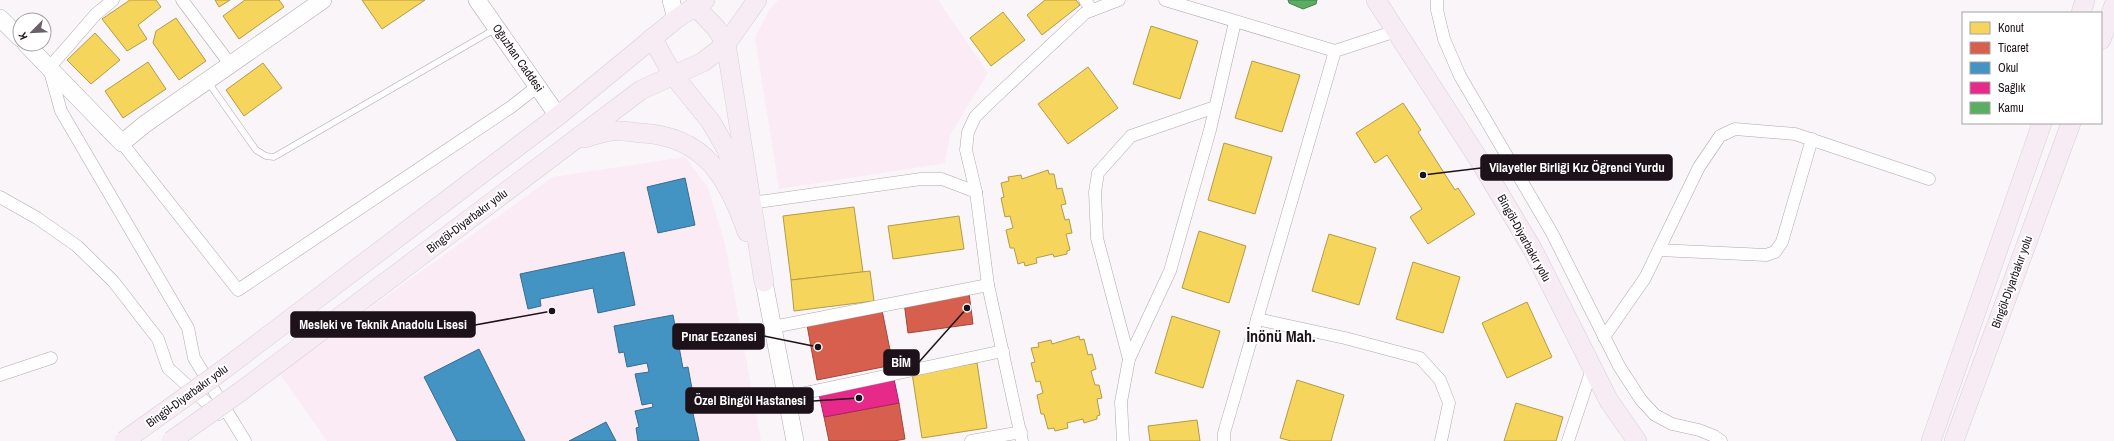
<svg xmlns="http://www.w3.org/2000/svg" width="2114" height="441" viewBox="0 0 2114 441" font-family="'Archivo Narrow',sans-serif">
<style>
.built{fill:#fbebf5}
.homes{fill:#f6d55c;stroke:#b59a48}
.shops{fill:#d6604d;stroke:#9e493e}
.schools{fill:#4393c3;stroke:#386c90}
.health{fill:#e7298a;stroke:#aa2268}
.public{fill:#5aae61;stroke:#487f4c}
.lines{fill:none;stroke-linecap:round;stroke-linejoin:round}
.lane-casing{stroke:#b0a8ad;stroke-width:7}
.street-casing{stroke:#b0a8ad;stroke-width:13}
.secondary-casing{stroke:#b0a8ad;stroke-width:18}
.primary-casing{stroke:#d5d0d3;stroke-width:20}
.lane{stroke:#fefefe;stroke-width:6}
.street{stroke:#fefefe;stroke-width:12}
.secondary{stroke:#fefefe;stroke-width:17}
.primary{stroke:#f7ecf4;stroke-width:19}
.primary-bridge-casing{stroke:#d5d0d3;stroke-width:20;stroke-linecap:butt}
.primary-bridge{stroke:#f7ecf4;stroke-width:19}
.labels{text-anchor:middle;stroke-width:4;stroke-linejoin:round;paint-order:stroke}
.street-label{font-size:12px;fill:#1d121a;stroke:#fff}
.district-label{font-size:16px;font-weight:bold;fill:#1d121a;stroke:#fff}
.leader{fill:none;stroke:#1d121a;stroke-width:1.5}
.callout-dot{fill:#1d121a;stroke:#fff;stroke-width:1.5}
.callout{fill:#1d121a;stroke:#1d121a;stroke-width:1.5}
.callout-label{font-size:13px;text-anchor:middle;font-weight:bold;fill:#fff}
</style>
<rect width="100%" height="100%" fill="#faf5f8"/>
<g class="built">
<polygon points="778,0 938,0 988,73 950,135 945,163 779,189 755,38 769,10"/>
<polygon points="685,157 708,187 726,248 761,441 327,441 279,373 553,177"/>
</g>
<g class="homes">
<polygon points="130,0 156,0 161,7 138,25 147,39 127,51 102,19"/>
<polygon points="215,0 230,0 219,7"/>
<polygon points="245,0 279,0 284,7 239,39 223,16"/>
<polygon points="362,0 425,0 382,29"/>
<polygon points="1045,0 1076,0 1080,5 1042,35 1027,15"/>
<polygon points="1003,12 1025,40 991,66 970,38"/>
<polygon points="176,18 206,61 179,80 153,43 156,31"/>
<polygon points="1151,26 1198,41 1180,99 1133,84"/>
<polygon points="95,33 120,60 91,84 67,60"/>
<polygon points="1252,61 1300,75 1282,132 1235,118"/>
<polygon points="148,62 166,89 123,118 105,91"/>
<polygon points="263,63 282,88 244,116 226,90"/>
<polygon points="1088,67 1118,108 1068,144 1038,104"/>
<polygon points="1403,103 1421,130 1418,132 1455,190 1458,188 1475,214 1428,244 1410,217 1422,209 1387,155 1375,163 1356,133"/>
<polygon points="1224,143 1272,157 1255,214 1208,200"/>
<polygon points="1048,170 1049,174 1054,174 1057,189 1062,188 1066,204 1061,205 1065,220 1069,219 1072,233 1066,234 1070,250 1067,251 1067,254 1054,257 1053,254 1036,258 1037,263 1025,266 1024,262 1018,264 1014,248 1010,248 1006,230 1013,228 1010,216 1005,217 1001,198 1004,197 1001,183 1009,181 1008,177 1021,175 1022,179"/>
<polygon points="854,207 863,272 791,280 783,216"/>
<polygon points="959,216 964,249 893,259 888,226"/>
<polygon points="1199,231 1246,246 1229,303 1182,288"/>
<polygon points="1329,234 1376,248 1359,305 1312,291"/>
<polygon points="1413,262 1460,277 1443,333 1396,319"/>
<polygon points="870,271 874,301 794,311 791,280"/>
<polygon points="1527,302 1552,357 1507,378 1482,323"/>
<polygon points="1172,316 1220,331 1203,388 1155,373"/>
<polygon points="1079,336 1080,340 1084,339 1088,355 1092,354 1096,369 1091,371 1095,385 1099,385 1102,398 1097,399 1100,415 1097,416 1097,419 1084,423 1083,419 1067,423 1068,428 1055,431 1054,428 1048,429 1044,414 1041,414 1037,395 1043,393 1040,381 1036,382 1031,363 1035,362 1031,348 1039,347 1038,343 1051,340 1052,344"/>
<polygon points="977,363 987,428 922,438 912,373"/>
<polygon points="1297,380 1344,395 1331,441 1291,441 1280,438"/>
<polygon points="1516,403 1563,417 1556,441 1504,441"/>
<polygon points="1197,420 1200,441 1150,441 1148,426"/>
</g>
<g class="shops">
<polygon points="969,293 973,324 908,333 904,302"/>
<polygon points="882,310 893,365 817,380 807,325"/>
<polygon points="899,403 905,439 894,441 829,441 824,417"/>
</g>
<g class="schools">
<polygon points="685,178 695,225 658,233 647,187"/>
<polygon points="624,252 635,305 598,313 593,288 540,299 541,306 528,309 520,274"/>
<polygon points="673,315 683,368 688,367 693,394 689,395 699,441 638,441 636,428 639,427 635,411 653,407 652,403 642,405 635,374 649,372 647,363 627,367 624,352 619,353 614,326"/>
<polygon points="479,349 525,441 457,441 424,377"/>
<polygon points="606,422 616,441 569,441"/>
</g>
<polygon class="health" points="894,379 899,403 824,417 819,394"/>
<polygon class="public" points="1288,0 1317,0 1316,4 1303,9 1289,3"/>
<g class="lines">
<defs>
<polyline id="lane" points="208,82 256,150 266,156 274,157 495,29"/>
<g id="street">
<polyline points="113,0 96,14 49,68 61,111 188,328 194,358 245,441"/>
<polyline points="182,0 230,64"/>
<polyline points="1085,0 1092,10"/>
<polyline points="1165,0 1335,51 1396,31"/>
<polyline points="1437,0 1437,10 1444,39 1460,76 1552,233 1619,366 1641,400 1655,415 1672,424 1699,430 1714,436 1721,441"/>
<polyline points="122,143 238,290 511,107 538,86"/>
<polyline points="0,197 37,218 77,246 113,281 158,339 168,368 219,414"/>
<polyline points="751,203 921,179 942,179 976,192"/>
<polyline points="1659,250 1766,255 1775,252 1782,242 1812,139"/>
<polyline points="1257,319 1345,338 1420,358 1440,380 1449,403 1441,441"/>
<polyline points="773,327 988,285"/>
<polyline points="1604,337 1645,278 1699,167 1720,136 1735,129 1795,134 1929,179"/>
<polyline points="1129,359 1097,238 1095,192 1098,173 1131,136 1215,107"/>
<polyline points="0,375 51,358"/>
<polyline points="786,397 1003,351"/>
<polyline points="971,441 1021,432"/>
<polyline points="1022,441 988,285 976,192 966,150 968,132 975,117 988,104 1085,13 1119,0"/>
<polyline points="1123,441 1121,402 1129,359 1170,271 1210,130 1235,22"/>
<polyline points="1224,441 1224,433 1335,51"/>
<polyline points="1568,441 1592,369"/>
</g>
<g id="secondary">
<polyline points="477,0 558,116"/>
<polyline points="671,0 676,19"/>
<polyline points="0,18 20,38"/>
<polyline points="26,44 122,143 145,124 323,0"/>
<polyline points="764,282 795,441"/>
</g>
<g id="primary">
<polyline points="1376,0 1481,163 1533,250 1609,401 1637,441"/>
<polyline points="695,6 716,28 726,44 764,282"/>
<polyline points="2081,13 2085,0"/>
<polyline points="652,38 673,75 711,122 727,150 738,188"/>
<polyline points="2101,40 2114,5"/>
<path d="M 584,138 C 593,136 602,132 611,131 C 620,130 632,132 641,133 C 704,136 728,177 747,232"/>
<polyline points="223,370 558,116 676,19 705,0"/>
<polyline points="240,392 641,90 703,62 726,44 757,0"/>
<polyline points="1931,441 2042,123"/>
<polyline points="1954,441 2071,123"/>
</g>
</defs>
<use href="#lane" class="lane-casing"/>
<use href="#street" class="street-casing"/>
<use href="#secondary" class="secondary-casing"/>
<use href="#primary" class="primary-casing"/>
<use href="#lane" class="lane"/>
<use href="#street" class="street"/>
<use href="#secondary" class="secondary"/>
<use href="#primary" class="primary"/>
<defs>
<g id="primary-bridge">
<polyline points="124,441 223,370"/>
<polyline points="171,441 240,392"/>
</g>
</defs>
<use href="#primary-bridge" class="primary-bridge-casing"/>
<use href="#primary-bridge" class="primary-bridge"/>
</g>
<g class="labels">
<g class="street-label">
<text transform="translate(518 58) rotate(55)" y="4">Oğuzhan Caddesi</text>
<text transform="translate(467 221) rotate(-37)" y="4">Bingöl-Diyarbakır yolu</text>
<text transform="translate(1524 238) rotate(61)" y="4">Bingöl-Diyarbakır yolu</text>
<text transform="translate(2012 282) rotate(-70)" y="4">Bingöl-Diyarbakır yolu</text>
<text transform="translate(187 396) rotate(-36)" y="4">Bingöl-Diyarbakır yolu</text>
</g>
<g class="district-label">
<text x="1281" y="342">İnönü Mah.</text>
</g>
</g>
<path class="leader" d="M1423 175L1481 168M552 311L475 325M818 347L764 336M967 308L919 362M859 398L813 401"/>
<g class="callout-dot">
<circle cx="1423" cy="175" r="4"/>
<circle cx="552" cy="311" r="4"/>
<circle cx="818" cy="347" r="4"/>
<circle cx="967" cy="308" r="4"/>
<circle cx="859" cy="398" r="4"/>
</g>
<g class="callout">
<rect x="1481" y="155" width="191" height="25" rx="4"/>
<rect x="291" y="312" width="184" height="25" rx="4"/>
<rect x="673" y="324" width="91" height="25" rx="4"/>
<rect x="884" y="350" width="35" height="25" rx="4"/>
<rect x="686" y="388" width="127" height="25" rx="4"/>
</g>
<g class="callout-label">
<text x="1577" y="172">Vilayetler Birliği Kız Öğrenci Yurdu</text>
<text x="383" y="329">Mesleki ve Teknik Anadolu Lisesi</text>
<text x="719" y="341">Pınar Eczanesi</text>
<text x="901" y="367">BİM</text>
<text x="750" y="405">Özel Bingöl Hastanesi</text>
</g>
<rect x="1962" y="12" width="140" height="112" fill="#ffffff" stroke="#a5a0a3"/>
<rect x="1970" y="22" width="20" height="12" fill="#f6d55c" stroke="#a5a0a3"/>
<text x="1998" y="32" font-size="12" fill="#1d121a">Konut</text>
<rect x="1970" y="42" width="20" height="12" fill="#d6604d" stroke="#a5a0a3"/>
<text x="1998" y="52" font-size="12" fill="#1d121a">Ticaret</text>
<rect x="1970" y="62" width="20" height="12" fill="#4393c3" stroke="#a5a0a3"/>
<text x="1998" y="72" font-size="12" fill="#1d121a">Okul</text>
<rect x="1970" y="82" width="20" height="12" fill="#e7298a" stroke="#a5a0a3"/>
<text x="1998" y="92" font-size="12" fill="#1d121a">Sağlık</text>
<rect x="1970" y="102" width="20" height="12" fill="#5aae61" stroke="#a5a0a3"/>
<text x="1998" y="112" font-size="12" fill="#1d121a">Kamu</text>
<g transform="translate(32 32) rotate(246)"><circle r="19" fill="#ffffff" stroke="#a5a0a3"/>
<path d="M0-3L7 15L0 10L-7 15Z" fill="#6a6168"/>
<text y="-6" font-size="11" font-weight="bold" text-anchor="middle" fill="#1d121a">K</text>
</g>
</svg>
